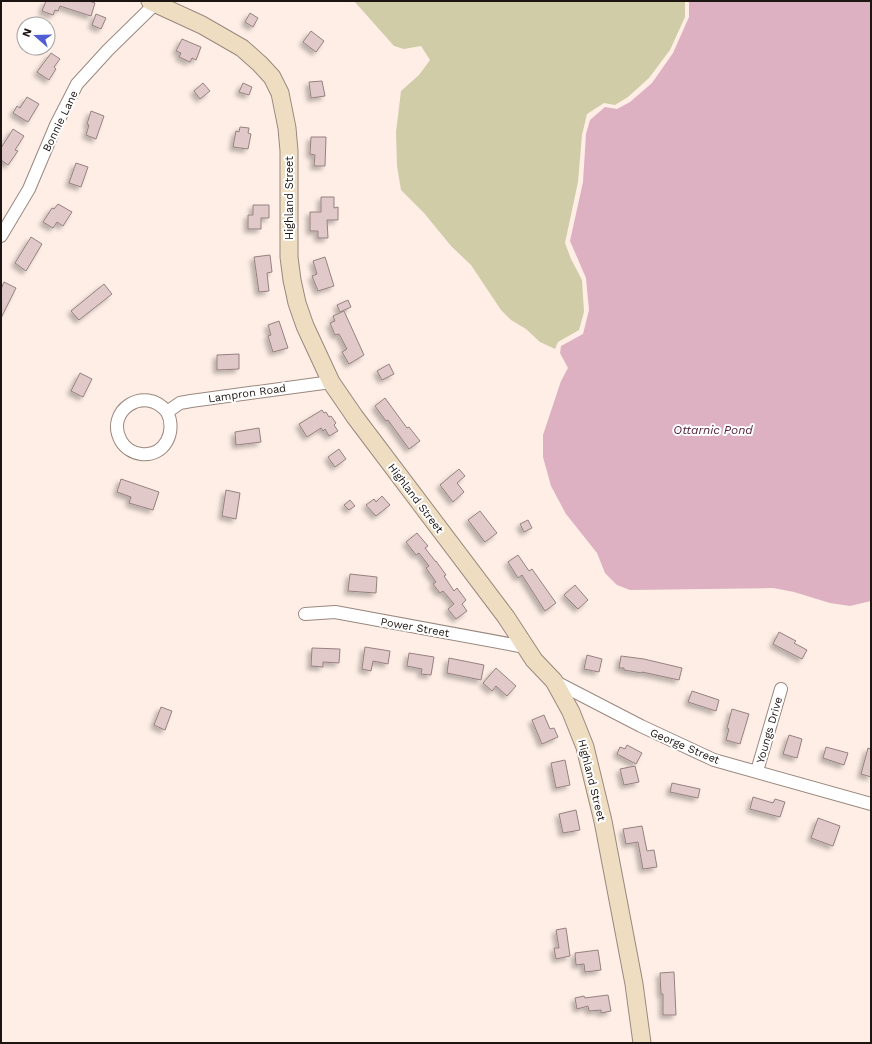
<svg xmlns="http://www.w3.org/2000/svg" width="872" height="1044" viewBox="0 0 872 1044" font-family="'Work Sans',sans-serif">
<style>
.green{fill:#d0cca8}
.water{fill:#ddb1c1}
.building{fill:#e0c9c8;stroke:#978180;filter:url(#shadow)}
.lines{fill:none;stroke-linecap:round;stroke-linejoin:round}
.street-casing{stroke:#9a887f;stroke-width:14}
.secondary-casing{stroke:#9a887f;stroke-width:19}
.street{stroke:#fff;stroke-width:12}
.secondary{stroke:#eeddc1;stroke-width:17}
.labels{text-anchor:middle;stroke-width:4;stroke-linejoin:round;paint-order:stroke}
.street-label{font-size:11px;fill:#1c1512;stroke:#fff}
.water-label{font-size:12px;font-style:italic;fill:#511c34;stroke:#fff}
</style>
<defs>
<filter id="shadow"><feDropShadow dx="-3.5" dy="3.5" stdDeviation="2" flood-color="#0004"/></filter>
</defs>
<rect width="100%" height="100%" fill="#feeee6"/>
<polygon class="green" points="354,1 685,1 685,17 670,50 649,78 628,97 615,105 604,103 587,114 582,135 578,182 565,243 571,259 582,280 584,312 579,330 558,342 555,349 540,342 526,329 511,320 501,310 471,265 451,246 424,213 401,190 397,166 396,132 401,91 419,75 430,60 421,46 404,49 394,46"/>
<polygon class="water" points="689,1 871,1 871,601 850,606 830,603 794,592 773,588 630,590 617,585 605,573 597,553 566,514 551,486 543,457 543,435 561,381 568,368 560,353 561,346 583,334 589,310 586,278 570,241 583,182 586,134 590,120 605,107 617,109 630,102 652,83 673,53 689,17"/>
<g class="building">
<polygon points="46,1 89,1 95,3 91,16 60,6 58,11 55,10 53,15 42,11"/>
<polygon points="250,13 258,18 253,27 245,22"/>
<polygon points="96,14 106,18 101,29 92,25"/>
<polygon points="311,31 324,41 316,52 303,42"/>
<polygon points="182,39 201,47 196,60 192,58 190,62 179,57 181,53 176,51"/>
<polygon points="51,53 60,59 54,67 56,69 49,80 37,72"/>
<polygon points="322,81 325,96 311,98 309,82"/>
<polygon points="203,83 210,91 200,99 194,91"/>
<polygon points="243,83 252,87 249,95 239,92"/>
<polygon points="27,97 39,104 28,122 13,113 17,106 20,108"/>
<polygon points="91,111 104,116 96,139 86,135 89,125 87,124"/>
<polygon points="240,127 249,128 248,133 251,134 248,149 233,147 236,131 239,132"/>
<polygon points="13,129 24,136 15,150 18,151 8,165 1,160 1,148"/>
<polygon points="311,137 326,137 325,166 314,166 315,155 310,154"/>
<polygon points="76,163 88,167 81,187 69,183"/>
<polygon points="321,197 334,197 334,208 338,207 338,220 327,220 328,238 318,238 318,231 310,231 310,212 321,212"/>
<polygon points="58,204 72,212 63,226 57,222 53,228 43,222 52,208 54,209"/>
<polygon points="253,205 269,205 269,218 261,218 261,229 248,229 248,215 253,215"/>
<polygon points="31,237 42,244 26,271 15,263"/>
<polygon points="270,255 272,272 267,273 269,291 259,292 254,257"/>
<polygon points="325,257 334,286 318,291 312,276 317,274 313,261"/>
<polygon points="4,282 16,288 1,318 1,289"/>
<polygon points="104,284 112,294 79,320 71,311"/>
<polygon points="348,300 351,307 340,312 337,305"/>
<polygon points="344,311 364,355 349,364 342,352 347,349 339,334 335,335 330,323 335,321 333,316"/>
<polygon points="279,321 288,348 273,352 268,336 271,335 268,325"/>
<polygon points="239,354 239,369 217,370 217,355"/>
<polygon points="389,364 394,374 382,380 377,371"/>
<polygon points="80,373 92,379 83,397 71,391"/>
<polygon points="385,398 407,428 409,427 420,441 409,449 388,420 386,421 375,406"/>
<polygon points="322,410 324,413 326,412 329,417 331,416 336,423 334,425 338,431 329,436 325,429 323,431 321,428 307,437 299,424"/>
<polygon points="259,428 261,442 236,445 235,432"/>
<polygon points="339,449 346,459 335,467 328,457"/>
<polygon points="459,469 465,476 457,483 464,492 453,502 440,485"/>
<polygon points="121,479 159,492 153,510 129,503 131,497 117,492"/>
<polygon points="226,490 240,493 236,519 222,516"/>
<polygon points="382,496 390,505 376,516 366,505 374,499 376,502"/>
<polygon points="350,500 355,506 349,510 344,505"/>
<polygon points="480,511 497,533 485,542 468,520"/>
<polygon points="528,520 532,528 524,532 520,524"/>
<polygon points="417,533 428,546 425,548 436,562 436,561 446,575 444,576 454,591 457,588 466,600 462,604 467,611 456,619 448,609 454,604 443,591 440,593 433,584 436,582 426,568 429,566 419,553 416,555 406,542"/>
<polygon points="518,555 529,571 532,569 556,603 545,611 522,575 518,578 508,562"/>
<polygon points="350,574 377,577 376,593 348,591"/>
<polygon points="575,585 588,600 578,609 564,595"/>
<polygon points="779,632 796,641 794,643 807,650 802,659 773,644"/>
<polygon points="365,647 390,651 388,664 373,661 371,671 362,669"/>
<polygon points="312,648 340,649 339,663 323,662 323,667 311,666"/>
<polygon points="409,653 434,657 431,675 421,674 422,669 407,666"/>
<polygon points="587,655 602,659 599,672 584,669"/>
<polygon points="621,656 644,659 682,668 679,680 642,672 642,673 624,670 624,668 619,668"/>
<polygon points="449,658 484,665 481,680 447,673"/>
<polygon points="496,668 516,686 507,696 496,686 492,691 483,683"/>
<polygon points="692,691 719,700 716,711 688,702"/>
<polygon points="161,707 172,711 165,730 154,725"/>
<polygon points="732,709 749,714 740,744 726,740 729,729 727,728"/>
<polygon points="544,715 550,729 554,728 558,737 542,744 532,720"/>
<polygon points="789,735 802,739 797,758 783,754"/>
<polygon points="627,745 642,753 636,764 617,754 620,747 625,749"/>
<polygon points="826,747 848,753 844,765 823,758"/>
<polygon points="868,748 871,749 871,777 861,774"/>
<polygon points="565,760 570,785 556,788 551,763"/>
<polygon points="635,766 639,782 624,785 620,769"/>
<polygon points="672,783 700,789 698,798 670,792"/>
<polygon points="753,797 773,803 775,799 785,802 780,817 750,809"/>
<polygon points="576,810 580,830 563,833 559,814"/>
<polygon points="818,818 840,826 833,846 811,838"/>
<polygon points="642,826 647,851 654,850 657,867 643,869 638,842 626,844 623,829"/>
<polygon points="566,928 570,956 556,959 554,948 559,948 556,930"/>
<polygon points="598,950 601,970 585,972 584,964 576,965 575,953"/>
<polygon points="674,972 676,1015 663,1015 663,994 661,994 660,973"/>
<polygon points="608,995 611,1011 601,1013 601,1010 589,1011 588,1006 577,1009 575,998 584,996 585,998"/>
</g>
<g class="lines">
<defs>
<g id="street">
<polyline points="1,236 29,189 56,125 77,84 108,50 156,3"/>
<path d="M 167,412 C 177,431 165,457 141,454 C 133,453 125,448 121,441 C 104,411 145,384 167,412 L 180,403 L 191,401 L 331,382"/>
<polyline points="305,614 335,612 525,647"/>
<polyline points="554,681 641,726 714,760 871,804"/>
<polyline points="757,771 781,689"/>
</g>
<polyline id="secondary" points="150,1 202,25 242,48 260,64 272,77 280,93 287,128 289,151 289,257 292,280 297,303 305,326 331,382 355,417 506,617 534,660 554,681 571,712 585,747 603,821 634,984 642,1043"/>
</defs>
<use href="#street" class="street-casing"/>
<use href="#secondary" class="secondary-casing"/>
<use href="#street" class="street"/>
<use href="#secondary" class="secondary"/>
</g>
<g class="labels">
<g class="street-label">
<text transform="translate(60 121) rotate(-64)" y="4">Bonnie Lane</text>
<text transform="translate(289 198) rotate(-90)" y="4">Highland Street</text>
<text transform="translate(247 393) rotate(-8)" y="4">Lampron Road</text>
<text transform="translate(416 498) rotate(53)" y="4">Highland Street</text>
<text transform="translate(415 627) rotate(10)" y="4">Power Street</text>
<text transform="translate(769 730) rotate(-74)" y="4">Youngs Drive</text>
<text transform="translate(685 746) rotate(23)" y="4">George Street</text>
<text transform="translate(592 780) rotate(76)" y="4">Highland Street</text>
</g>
<g class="water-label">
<text x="713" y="434">Ottarnic Pond</text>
</g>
</g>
<rect width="872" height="1044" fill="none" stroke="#1c1512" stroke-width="4"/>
<g transform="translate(36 36) rotate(290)"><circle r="19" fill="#ffffff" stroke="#a4a1a0"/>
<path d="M0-3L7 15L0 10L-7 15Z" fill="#505dd3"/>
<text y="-6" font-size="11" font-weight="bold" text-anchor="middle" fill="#1c1512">N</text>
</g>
</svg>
